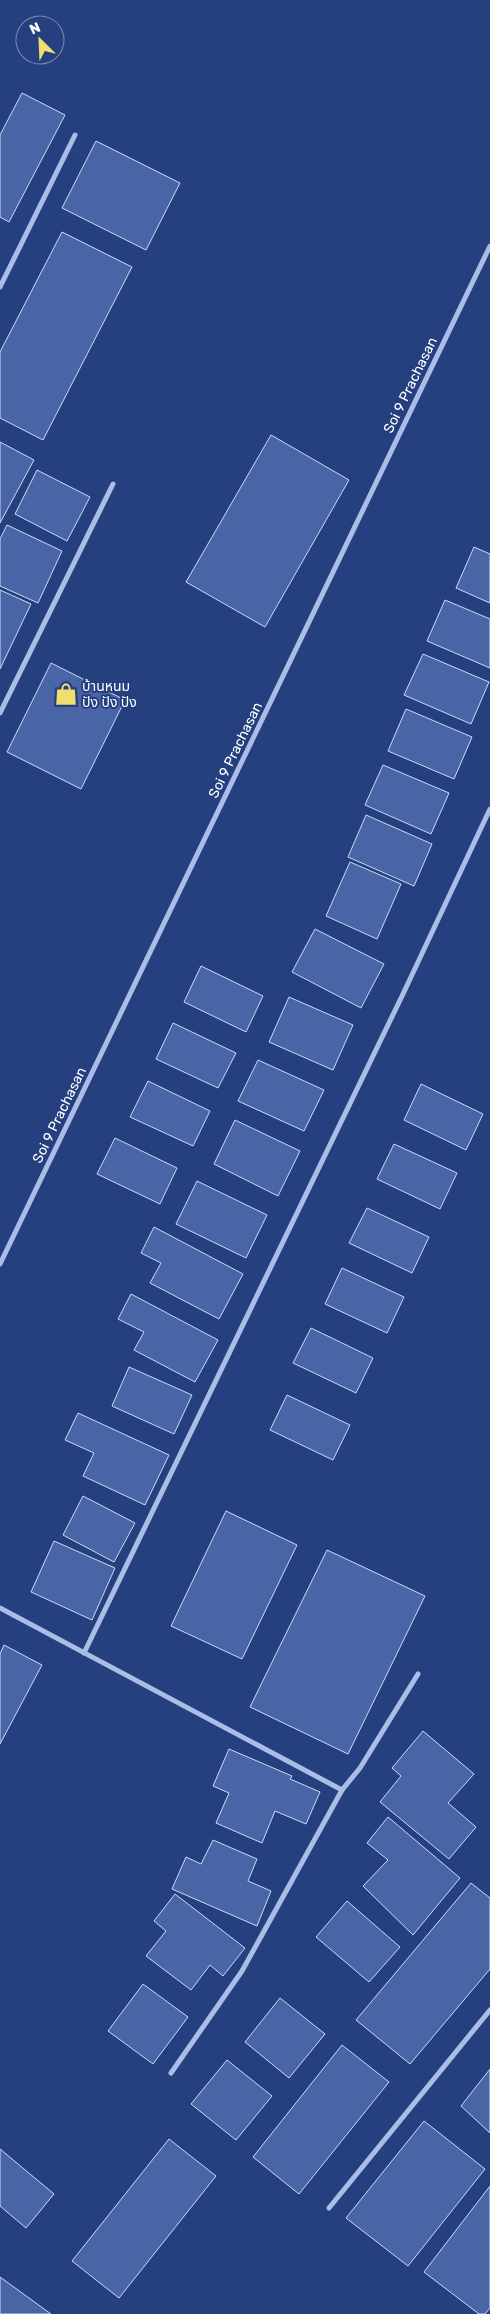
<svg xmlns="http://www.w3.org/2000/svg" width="490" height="2314" viewBox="0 0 490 2314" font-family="Rubik,'Noto Sans Thai',sans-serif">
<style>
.building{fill:#4965a6;stroke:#cedaf5}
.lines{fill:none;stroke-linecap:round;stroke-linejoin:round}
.minor{stroke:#abbde6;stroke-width:5}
.labels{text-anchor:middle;stroke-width:4;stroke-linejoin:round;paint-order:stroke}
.street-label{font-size:14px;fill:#fff;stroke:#253f7f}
.poi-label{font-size:14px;fill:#fff;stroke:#253f7f;text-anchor:start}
</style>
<rect width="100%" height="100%" fill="#253f7f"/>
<g class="building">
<polygon points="22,93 65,115 9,222 0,217 0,135"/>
<polygon points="96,141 180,183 146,250 62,208"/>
<polygon points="62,232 132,267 43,440 0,418 0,352"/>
<polygon points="271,435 349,480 265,627 186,582"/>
<polygon points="0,442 34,460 0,523"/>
<polygon points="37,470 90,497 67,541 15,514"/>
<polygon points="7,525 62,551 38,603 0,586 0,539"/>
<polygon points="474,547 490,554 490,603 456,588"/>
<polygon points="0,590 31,604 0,669"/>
<polygon points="445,600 490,619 490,668 427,641"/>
<polygon points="423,654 489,682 471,724 404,695"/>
<polygon points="51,663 125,700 81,789 7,752"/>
<polygon points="406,709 472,737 454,779 388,751"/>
<polygon points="383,765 449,793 431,834 365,805"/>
<polygon points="366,815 432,844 414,886 348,857"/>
<polygon points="350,862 401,884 377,939 326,916"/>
<polygon points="315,929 384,964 361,1008 292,972"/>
<polygon points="201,966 263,996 246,1032 184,1002"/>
<polygon points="289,997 353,1025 333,1070 269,1042"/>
<polygon points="173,1023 236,1053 218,1088 156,1059"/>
<polygon points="258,1060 324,1090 304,1131 238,1101"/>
<polygon points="148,1081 210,1111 193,1146 130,1117"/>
<polygon points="421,1084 483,1114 466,1150 404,1120"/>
<polygon points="235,1120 300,1151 278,1196 214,1164"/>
<polygon points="115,1138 177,1168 160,1204 97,1174"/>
<polygon points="394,1144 457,1173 440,1209 377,1179"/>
<polygon points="197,1181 267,1215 246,1258 176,1224"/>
<polygon points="367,1208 429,1237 412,1273 349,1243"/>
<polygon points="154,1227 243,1274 219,1319 150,1283 161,1263 141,1253"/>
<polygon points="342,1268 404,1297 387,1333 325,1304"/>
<polygon points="131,1294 218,1340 195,1382 134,1350 144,1332 118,1319"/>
<polygon points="311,1328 373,1358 356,1393 293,1363"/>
<polygon points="129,1367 192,1395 174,1434 112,1406"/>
<polygon points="287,1395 350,1425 333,1460 270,1430"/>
<polygon points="78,1413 169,1455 145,1505 83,1476 94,1453 65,1440"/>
<polygon points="83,1496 135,1523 114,1562 63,1535"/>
<polygon points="226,1511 297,1545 242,1659 171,1626"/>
<polygon points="54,1541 115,1568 92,1620 31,1592"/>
<polygon points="327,1550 425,1596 348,1754 250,1707"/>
<polygon points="4,1645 42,1665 0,1744 0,1654"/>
<polygon points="423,1731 474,1774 448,1803 476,1827 449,1859 380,1802 401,1776 392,1768"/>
<polygon points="229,1749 292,1776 290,1779 320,1792 306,1824 275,1811 262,1843 216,1823 229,1793 213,1786"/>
<polygon points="388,1817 460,1878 413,1935 363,1886 388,1860 367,1843"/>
<polygon points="213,1840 257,1859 248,1881 271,1891 257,1926 172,1889 186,1857 201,1864"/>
<polygon points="471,1883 490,1898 490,1969 410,2064 356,2020"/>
<polygon points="175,1894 245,1948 223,1976 210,1965 191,1990 146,1956 166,1931 154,1921"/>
<polygon points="347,1901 400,1947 369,1982 316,1937"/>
<polygon points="143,1984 188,2017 153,2064 108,2031"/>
<polygon points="280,1998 325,2034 289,2078 245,2042"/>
<polygon points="342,2045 389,2082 299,2194 253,2157"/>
<polygon points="227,2060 272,2096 236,2140 191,2104"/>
<polygon points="490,2069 490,2133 461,2106"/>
<polygon points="424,2121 485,2169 408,2266 346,2218"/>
<polygon points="169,2139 216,2176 119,2298 72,2261"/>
<polygon points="0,2149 54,2194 26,2228 0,2206"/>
<polygon points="490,2186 490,2308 485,2314 479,2314 424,2272"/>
<polygon points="0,2277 51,2314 0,2314"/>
</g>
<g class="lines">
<g class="minor">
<polyline points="0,287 75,135"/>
<polyline points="0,713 113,484"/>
<polyline points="0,1264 490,246"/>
<polyline points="0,1608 342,1790"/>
<polyline points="84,1653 403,994 490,809"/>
<polyline points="171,2073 242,1971 342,1790 360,1768 418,1674"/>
<polyline points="329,2208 490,2010"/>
</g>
</g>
<defs>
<symbol id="shop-bare" viewBox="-9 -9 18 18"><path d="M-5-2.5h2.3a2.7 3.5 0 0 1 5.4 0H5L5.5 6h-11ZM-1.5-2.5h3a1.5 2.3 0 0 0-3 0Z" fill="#f0de70" stroke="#253f7f" stroke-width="2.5" paint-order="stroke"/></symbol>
</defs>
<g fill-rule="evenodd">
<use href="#shop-bare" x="50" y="678" width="32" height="32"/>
</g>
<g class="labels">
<g class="street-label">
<text transform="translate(410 385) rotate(-64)" y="5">Soi 9 Prachasan</text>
<text transform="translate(235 750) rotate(-64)" y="5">Soi 9 Prachasan</text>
<text transform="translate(59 1115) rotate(-64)" y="5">Soi 9 Prachasan</text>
</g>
<g class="poi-label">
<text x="82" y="691">บ้านหนม<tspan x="82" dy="16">ปัง ปัง ปัง</tspan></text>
</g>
</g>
<g transform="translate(40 40) rotate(336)"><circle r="24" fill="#253f7f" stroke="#7c8cb2"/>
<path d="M0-4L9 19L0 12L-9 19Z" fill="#f0de70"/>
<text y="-8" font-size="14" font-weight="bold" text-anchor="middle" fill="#ffffff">N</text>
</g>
</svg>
